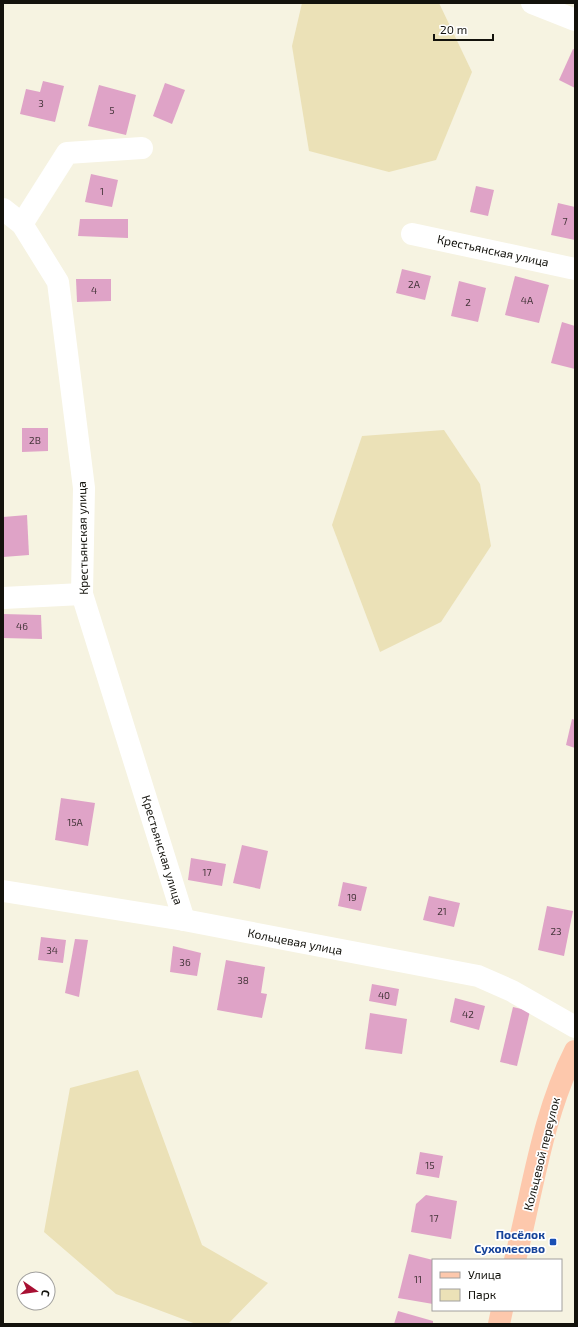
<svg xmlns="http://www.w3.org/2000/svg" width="578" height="1327" viewBox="0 0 578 1327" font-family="'Exo 2',sans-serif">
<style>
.green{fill:#ebe1b7}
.building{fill:#dfa3c7}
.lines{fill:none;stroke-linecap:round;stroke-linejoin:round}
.minor{stroke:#fff;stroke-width:22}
.major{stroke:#fdc8ac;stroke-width:22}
.transit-dot{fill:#1a4fb4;stroke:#fff;stroke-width:1.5}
.labels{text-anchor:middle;stroke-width:3.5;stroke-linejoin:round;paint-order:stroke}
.number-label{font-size:10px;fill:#46363b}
.street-label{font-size:12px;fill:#13120c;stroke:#fff}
.transit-label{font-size:12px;font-weight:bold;fill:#164399;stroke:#fff;text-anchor:end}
</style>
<rect width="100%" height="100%" fill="#f6f3e1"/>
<g class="green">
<polygon points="302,3 439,3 472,72 436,160 389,172 309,151 292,46"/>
<polygon points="444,430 480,484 491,546 441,622 380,652 332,525 362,436"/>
<polygon points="138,1070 202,1245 268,1283 228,1324 196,1324 116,1294 44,1232 70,1088"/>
</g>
<g class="building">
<polygon points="573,49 575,50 575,88 559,80"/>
<polygon points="43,81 64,86 55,122 20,114 26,89 40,92"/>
<polygon points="165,83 185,90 172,124 153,116"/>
<polygon points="99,85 136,95 126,135 88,126"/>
<polygon points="91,174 118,180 112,207 85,202"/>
<polygon points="476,186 494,190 488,216 470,212"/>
<polygon points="558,203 575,207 575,240 551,235"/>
<polygon points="80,219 128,219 128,238 78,236"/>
<polygon points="402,269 431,276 425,300 396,293"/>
<polygon points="515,276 549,285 539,323 505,315"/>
<polygon points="76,279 111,279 111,301 77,302"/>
<polygon points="459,281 486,288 478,322 451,316"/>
<polygon points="562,322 575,326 575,369 551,363"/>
<polygon points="22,428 48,428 48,451 22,452"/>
<polygon points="27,515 29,555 3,557 3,517"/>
<polygon points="3,614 41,615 42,639 3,638"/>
<polygon points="572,719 575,720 575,748 566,745"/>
<polygon points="61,798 95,803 88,846 55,840"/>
<polygon points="242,845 268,851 260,889 233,883"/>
<polygon points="191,858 226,864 222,886 188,880"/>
<polygon points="343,882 367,887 361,911 338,906"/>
<polygon points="429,896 460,903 454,927 423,920"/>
<polygon points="547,906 573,911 564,956 538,950"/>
<polygon points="41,937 66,940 63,963 38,960"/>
<polygon points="75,939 88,940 79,997 65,993"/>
<polygon points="173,946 201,953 197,976 170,972"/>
<polygon points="226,960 265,967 261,993 267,994 262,1018 217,1010"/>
<polygon points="372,984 399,989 396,1006 369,1001"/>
<polygon points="455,998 485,1006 479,1030 450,1022"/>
<polygon points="513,1007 530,1011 517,1066 500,1062"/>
<polygon points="370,1013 407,1019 402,1054 365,1049"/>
<polygon points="420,1152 443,1156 439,1178 416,1174"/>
<polygon points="426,1195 457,1201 451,1239 411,1232 416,1204"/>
<polygon points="409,1254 433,1260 433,1304 398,1298"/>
<polygon points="398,1311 433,1321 433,1324 394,1324"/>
</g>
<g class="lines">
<g class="minor">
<polyline points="532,3 575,20"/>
<polyline points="3,209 22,224 58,282 84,488 82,594 184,920"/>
<polyline points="22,224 67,153 142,148"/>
<polyline points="412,234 575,269"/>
<polyline points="3,598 82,594"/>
<polyline points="3,891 184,920 478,976 512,991 575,1027"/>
</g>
<g class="major">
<path d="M 515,1260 C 533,1190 542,1116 575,1051"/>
<polyline points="499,1324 502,1310"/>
</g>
</g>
<rect class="transit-dot" x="549" y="1238" width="8" height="8" rx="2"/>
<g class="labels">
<g class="number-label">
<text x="41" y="107">3</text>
<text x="112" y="114">5</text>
<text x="102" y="195">1</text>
<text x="565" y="225">7</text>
<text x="414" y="288">2А</text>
<text x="94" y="294">4</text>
<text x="527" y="304">4А</text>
<text x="468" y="306">2</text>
<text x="35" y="444">2В</text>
<text x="22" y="630">46</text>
<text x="75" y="826">15А</text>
<text x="207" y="876">17</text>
<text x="352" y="901">19</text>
<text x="442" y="915">21</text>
<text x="556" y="935">23</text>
<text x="52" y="954">34</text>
<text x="185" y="966">36</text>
<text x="243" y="984">38</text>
<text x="384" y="999">40</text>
<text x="468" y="1018">42</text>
<text x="430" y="1169">15</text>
<text x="434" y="1222">17</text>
<text x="418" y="1283">11</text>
</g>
<g class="street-label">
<text transform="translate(493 251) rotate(12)" y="4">Крестьянская улица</text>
<text transform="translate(83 538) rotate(-91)" y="4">Крестьянская улица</text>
<text transform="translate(162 850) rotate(73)" y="4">Крестьянская улица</text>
<text transform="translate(295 942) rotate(11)" y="4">Кольцевая улица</text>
<text transform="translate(542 1154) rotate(-76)" y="4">Кольцевой переулок</text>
</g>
<g class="transit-label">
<text x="545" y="1239">Посёлок<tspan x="545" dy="14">Сухомесово</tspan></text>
</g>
</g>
<rect width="578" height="1327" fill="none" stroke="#13120c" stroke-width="8"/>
<rect x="432" y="1259" width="130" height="52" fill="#ffffff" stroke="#a1a09e"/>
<rect x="440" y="1272" width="20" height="6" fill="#fdc8ac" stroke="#a1a09e"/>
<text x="468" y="1279" font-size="12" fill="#13120c">Улица</text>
<rect x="440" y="1289" width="20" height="12" fill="#ebe1b7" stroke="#a1a09e"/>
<text x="468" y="1299" font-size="12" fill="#13120c">Парк</text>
<g transform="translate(36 1291) rotate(103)"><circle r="19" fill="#ffffff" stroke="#a1a09e"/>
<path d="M0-3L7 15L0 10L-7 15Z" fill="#a81033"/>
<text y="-6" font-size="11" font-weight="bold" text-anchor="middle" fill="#13120c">С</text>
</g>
<path d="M434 34v6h59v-6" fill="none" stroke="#13120c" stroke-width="2"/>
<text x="440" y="34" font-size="12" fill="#13120c" stroke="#ffffff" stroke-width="3" paint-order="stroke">20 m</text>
</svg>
